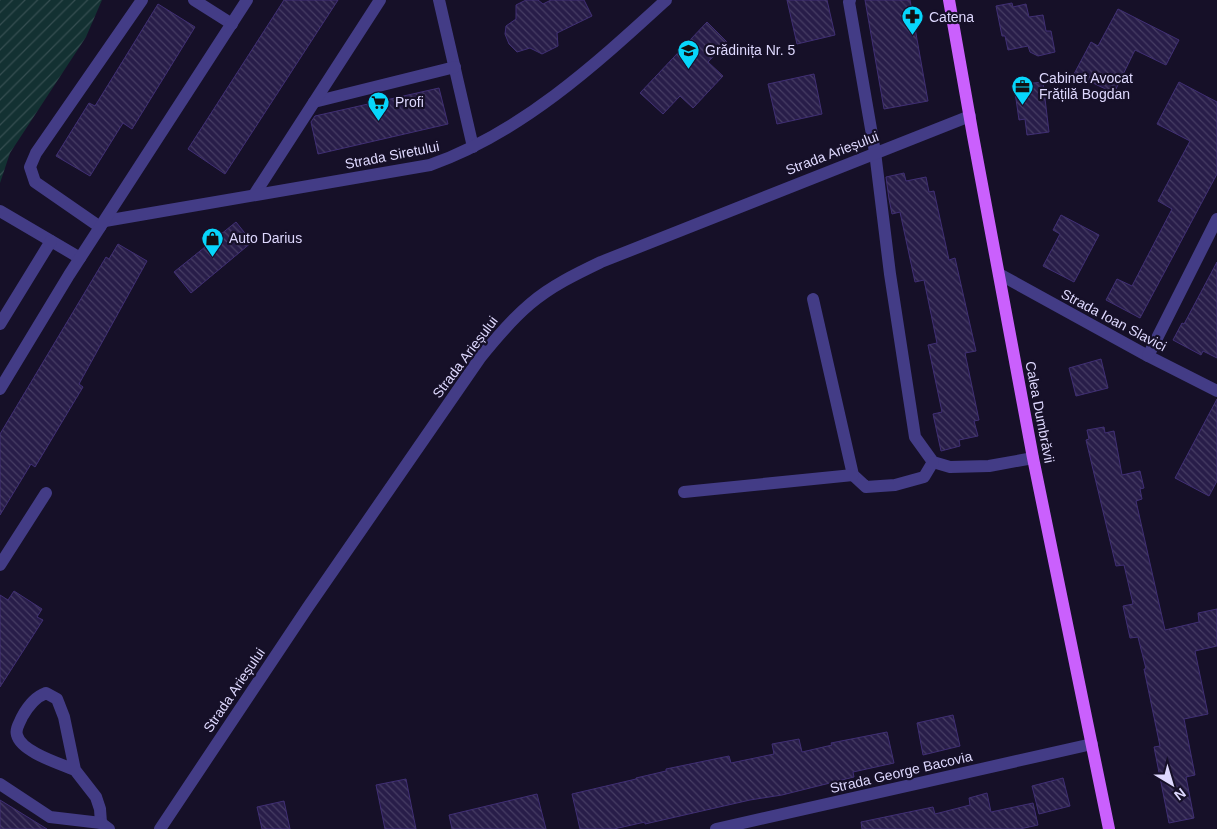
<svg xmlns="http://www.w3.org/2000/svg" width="1217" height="829" viewBox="0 0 1217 829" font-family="Arial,sans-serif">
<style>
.garden{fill:url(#garden-furrows)}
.building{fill:url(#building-back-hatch);stroke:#402f74}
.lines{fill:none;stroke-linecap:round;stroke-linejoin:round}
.minor{stroke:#433c86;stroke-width:12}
.major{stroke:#ca60fd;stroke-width:12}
.labels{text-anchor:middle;stroke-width:4.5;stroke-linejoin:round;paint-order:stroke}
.poi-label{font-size:14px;fill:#ded8fe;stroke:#161028;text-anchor:start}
.street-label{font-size:14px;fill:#ded8fe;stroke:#161028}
</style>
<defs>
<pattern id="garden-furrows" width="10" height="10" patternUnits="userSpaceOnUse" patternTransform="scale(1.25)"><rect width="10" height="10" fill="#133132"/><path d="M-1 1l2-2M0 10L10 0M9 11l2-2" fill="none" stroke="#354e51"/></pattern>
<pattern id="building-back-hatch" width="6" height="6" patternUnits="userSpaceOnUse" patternTransform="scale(1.25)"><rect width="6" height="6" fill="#281d49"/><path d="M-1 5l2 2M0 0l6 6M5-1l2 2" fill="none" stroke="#473d64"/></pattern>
</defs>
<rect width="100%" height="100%" fill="#161028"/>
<polygon class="garden" points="0,0 102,0 86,37 10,153 0,183"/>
<g class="building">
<polygon points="284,0 338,0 225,174 188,149"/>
<polygon points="526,0 538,0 543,4 551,0 584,0 592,16 557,33 558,46 542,54 530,48 517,52 509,44 505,34 506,26 516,19 516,5"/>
<polygon points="787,0 827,0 835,35 797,44"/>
<polygon points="865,0 910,0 928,101 884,109"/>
<polygon points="1012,3 1013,7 1026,4 1029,17 1043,15 1046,31 1051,31 1055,52 1038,56 1030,52 1028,46 1008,50 1005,36 1002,36 996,6"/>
<polygon points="158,4 195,27 132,129 123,123 90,176 56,156 89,103 95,106"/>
<polygon points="1118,9 1179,40 1166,65 1135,50 1114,93 1074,74 1091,42 1098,46"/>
<polygon points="707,22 727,42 708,62 723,76 693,108 680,96 663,114 640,93"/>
<polygon points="814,74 822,114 777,124 768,84"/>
<polygon points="1043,82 1049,132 1027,135 1025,119 1019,120 1014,85"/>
<polygon points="1179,82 1217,102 1217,174 1140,318 1106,300 1117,279 1132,286 1172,209 1158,201 1190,141 1157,124"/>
<polygon points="439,88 448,124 318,154 311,122 315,116"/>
<polygon points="904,173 906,181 926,177 929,192 934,191 949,260 955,258 976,351 965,353 979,420 974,421 978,436 959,440 960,446 941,451 933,414 942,412 928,345 937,343 924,280 915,282 900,212 892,214 889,199 886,177"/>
<polygon points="1061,215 1099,235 1074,282 1043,266 1060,234 1053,230"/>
<polygon points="236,222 252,242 191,293 174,272"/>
<polygon points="118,244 147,261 79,384 83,387 35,467 31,464 0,515 0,434 106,257 109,259"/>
<polygon points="1217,262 1217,358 1203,351 1201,355 1173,340 1182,323 1184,324"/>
<polygon points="1101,359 1108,388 1076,396 1069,368"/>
<polygon points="1217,399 1217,481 1209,496 1175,478"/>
<polygon points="1104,427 1105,433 1114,431 1122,475 1140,471 1144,488 1140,489 1142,499 1136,501 1165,630 1199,622 1198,613 1217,609 1217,646 1195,651 1208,714 1184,719 1195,775 1186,777 1194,818 1169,823 1154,747 1160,746 1144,669 1146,669 1138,637 1130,638 1123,606 1133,604 1124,565 1116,566 1086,440 1089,439 1087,430"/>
<polygon points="14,591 42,609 37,617 43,620 0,687 0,595 8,600"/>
<polygon points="953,715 960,746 923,755 917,723"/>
<polygon points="887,732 894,763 853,772 854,777 782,795 750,800 645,824 645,822 614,829 580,829 572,794 636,779 636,778 666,771 666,769 729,756 731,763 774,754 772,744 799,739 802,752 832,745 831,743"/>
<polygon points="1063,778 1070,806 1039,814 1032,786"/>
<polygon points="406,779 416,829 385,829 376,785"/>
<polygon points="987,793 991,812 1033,803 1038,825 1020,829 862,829 861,822 933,807 935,814 970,805 969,798"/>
<polygon points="537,794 546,829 452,829 449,815"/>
<polygon points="0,800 47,829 0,829"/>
<polygon points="284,801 290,829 262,829 257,807"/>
</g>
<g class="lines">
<g class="minor">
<polyline points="194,0 232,24"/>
<polyline points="439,0 473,147"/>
<polyline points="850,0 849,2 875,152 890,274 915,437 933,462 950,467 989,466 1033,458"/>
<polyline points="314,102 455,67"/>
<polyline points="254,195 380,0"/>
<polyline points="0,211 80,258"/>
<path d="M 105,221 L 430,165 C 521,133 596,64 666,0"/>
<polyline points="100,227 35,182 30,167 36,153 142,0"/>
<polyline points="999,274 1148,356 1217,391"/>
<polyline points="813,299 853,475 866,487 895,485 924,477 933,462"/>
<polyline points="0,324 51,241"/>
<polyline points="1148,356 1217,219"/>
<polyline points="0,389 69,275 247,0"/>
<polyline points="684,492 853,475"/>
<polyline points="0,565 46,493"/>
<path d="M 75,770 C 61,764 21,752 17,735 C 15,729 20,722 22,717 C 28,706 35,697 46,693 L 57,699 L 64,717 L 75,770 L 96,797 L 100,809 L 101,823"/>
<polyline points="0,784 50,817 101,823 109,829"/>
<path d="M 160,829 L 308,607 L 480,358 C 496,338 511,320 530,304 C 551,286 576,274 601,262 L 970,116"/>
<polyline points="716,829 1092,744"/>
</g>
<polyline class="major" points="949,0 973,136 1033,458 1109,829"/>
</g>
<defs>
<symbol id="pharmacy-pin" viewBox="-11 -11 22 30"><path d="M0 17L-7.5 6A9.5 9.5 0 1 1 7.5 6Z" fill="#07d6fb" stroke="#161028"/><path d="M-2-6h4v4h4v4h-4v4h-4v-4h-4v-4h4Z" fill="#111"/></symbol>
<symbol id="school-pin" viewBox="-11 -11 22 30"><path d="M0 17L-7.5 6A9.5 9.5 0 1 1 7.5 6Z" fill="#07d6fb" stroke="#161028"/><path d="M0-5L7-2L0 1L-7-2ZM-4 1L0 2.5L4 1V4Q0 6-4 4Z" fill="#111"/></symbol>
<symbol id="office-pin" viewBox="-11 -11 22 30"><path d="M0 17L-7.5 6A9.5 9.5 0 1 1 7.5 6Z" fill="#07d6fb" stroke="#161028"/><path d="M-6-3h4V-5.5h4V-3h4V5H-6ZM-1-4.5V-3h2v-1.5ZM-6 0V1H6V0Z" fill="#111"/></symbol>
<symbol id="supermarket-pin" viewBox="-11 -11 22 30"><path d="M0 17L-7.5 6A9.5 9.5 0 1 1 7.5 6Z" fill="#07d6fb" stroke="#161028"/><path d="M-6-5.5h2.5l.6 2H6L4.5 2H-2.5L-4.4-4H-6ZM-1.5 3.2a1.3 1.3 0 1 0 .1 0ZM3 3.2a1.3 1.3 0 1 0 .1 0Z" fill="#111"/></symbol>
<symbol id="shop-pin" viewBox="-11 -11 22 30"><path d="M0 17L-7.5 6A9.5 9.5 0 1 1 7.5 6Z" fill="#07d6fb" stroke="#161028"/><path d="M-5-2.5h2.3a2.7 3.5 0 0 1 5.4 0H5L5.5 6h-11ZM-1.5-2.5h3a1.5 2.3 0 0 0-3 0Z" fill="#111"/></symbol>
</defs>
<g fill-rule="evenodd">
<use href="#pharmacy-pin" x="900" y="4" width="25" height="34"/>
<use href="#school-pin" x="676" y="38" width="25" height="34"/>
<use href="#office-pin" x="1010" y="74" width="25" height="34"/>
<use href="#supermarket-pin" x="366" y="90" width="25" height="34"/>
<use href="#shop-pin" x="200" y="226" width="25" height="34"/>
</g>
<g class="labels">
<g class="poi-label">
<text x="929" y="22">Catena</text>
<text x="705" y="55">Grădinița Nr. 5</text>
<text x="1039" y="83">Cabinet Avocat<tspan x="1039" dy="16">Frățilă Bogdan</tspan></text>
<text x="395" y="107">Profi</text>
<text x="229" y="243">Auto Darius</text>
</g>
<g class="street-label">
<text transform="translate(832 153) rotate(-21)" y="5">Strada Arieșului</text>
<text transform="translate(392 155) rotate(-11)" y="5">Strada Siretului</text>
<text transform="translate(1114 320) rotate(28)" y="5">Strada Ioan Slavici</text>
<text transform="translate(465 357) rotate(-53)" y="5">Strada Arieșului</text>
<text transform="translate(1040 412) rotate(79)" y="5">Calea Dumbrăvii</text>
<text transform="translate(234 690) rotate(-56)" y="5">Strada Arieșului</text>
<text transform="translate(901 772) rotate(-13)" y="5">Strada George Bacovia</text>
</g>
</g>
<g transform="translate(1172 784) rotate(142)" stroke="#161028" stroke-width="4" paint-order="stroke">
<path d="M0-4L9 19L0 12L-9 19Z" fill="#ded8fe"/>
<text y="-8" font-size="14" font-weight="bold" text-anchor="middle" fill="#ded8fe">N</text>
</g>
</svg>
